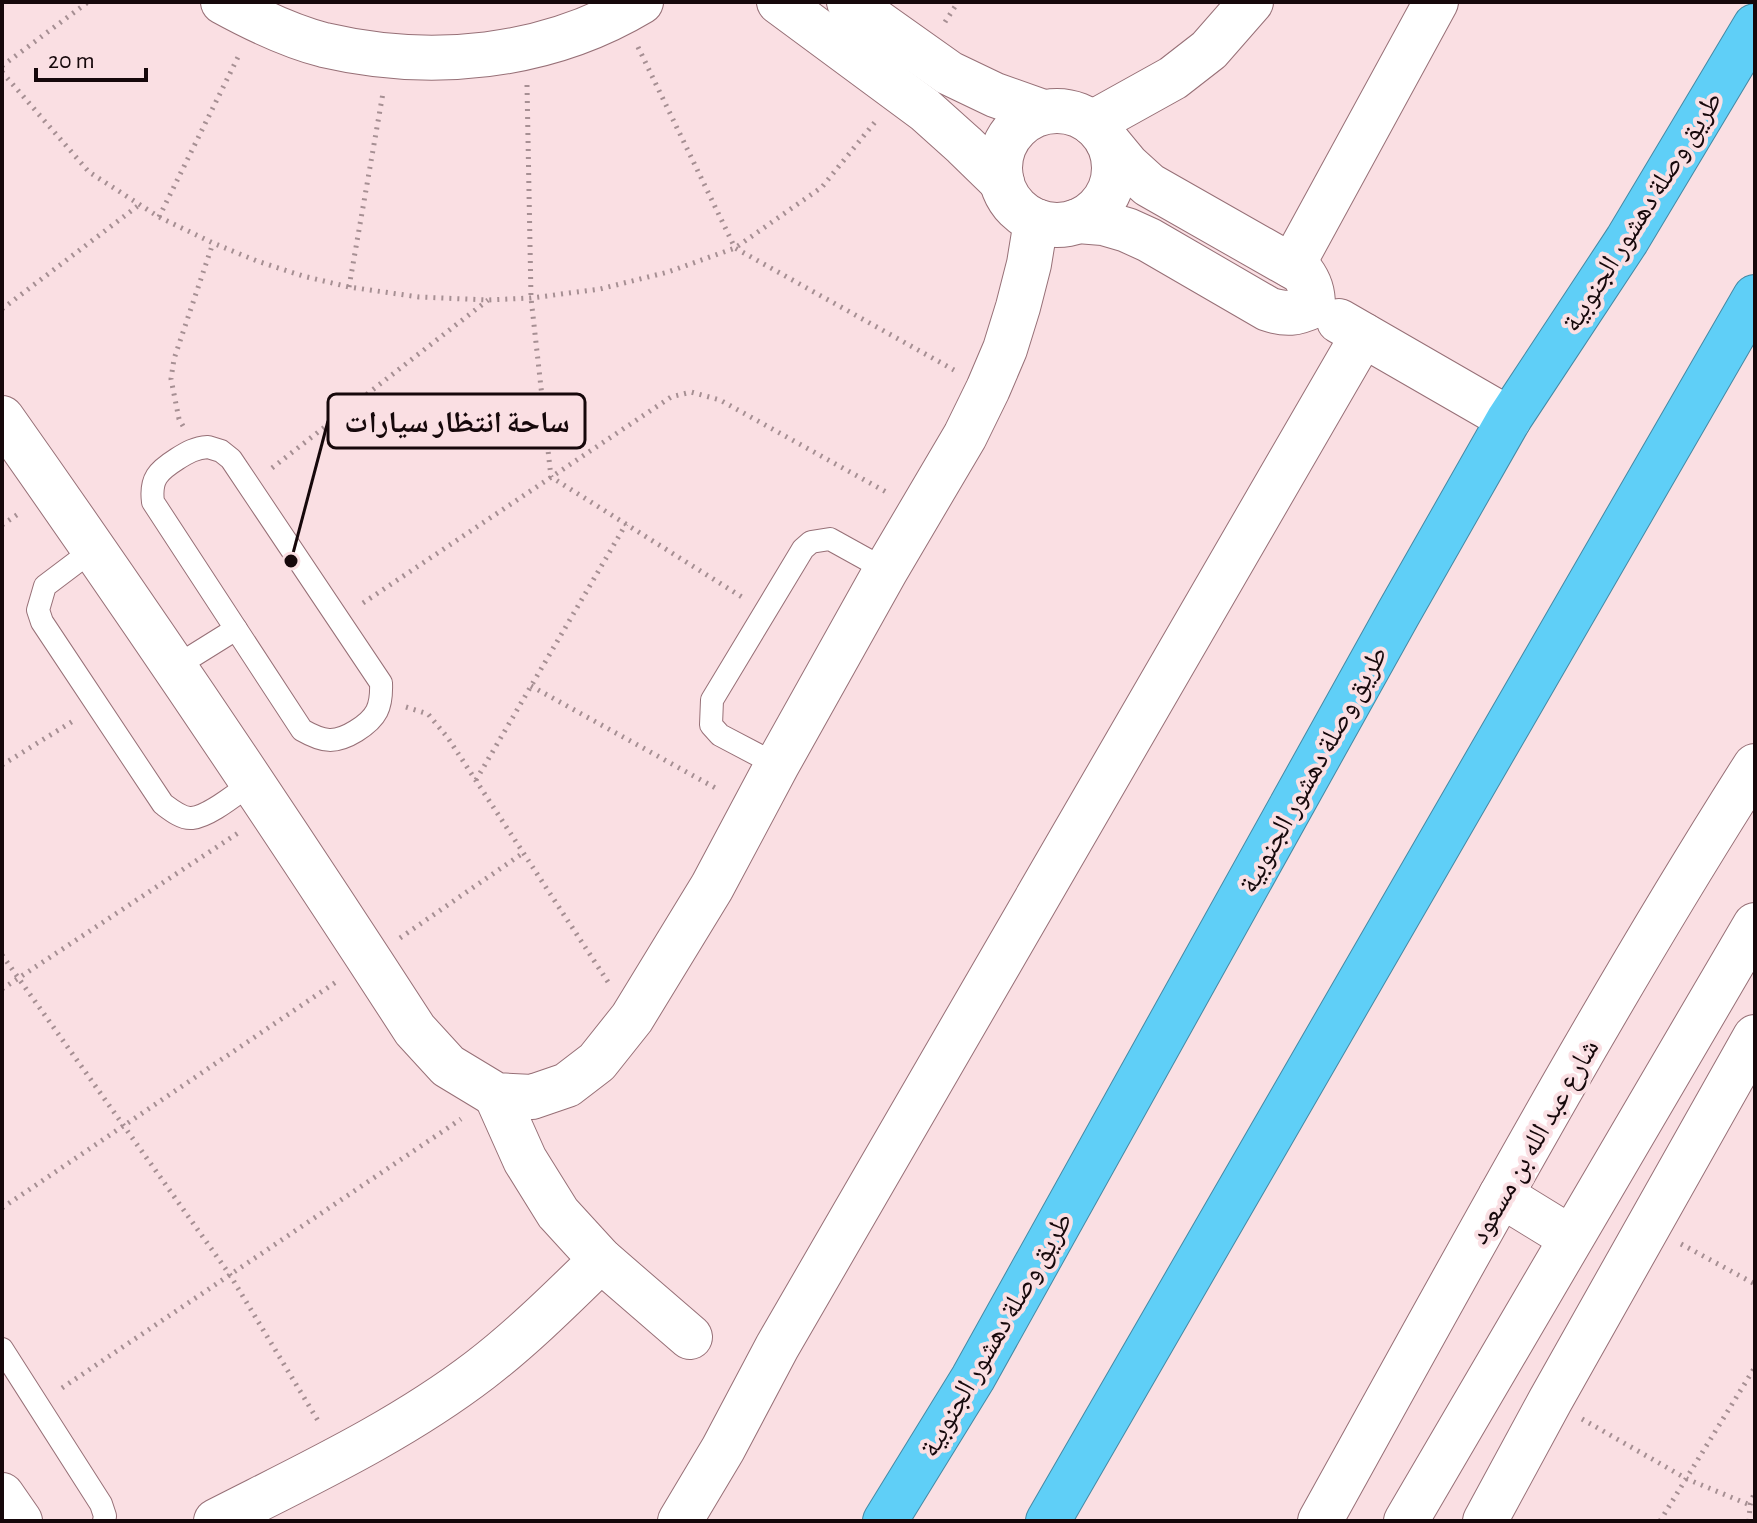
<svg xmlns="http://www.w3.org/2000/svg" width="1757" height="1523" viewBox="0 0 1757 1523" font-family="'Alegreya Sans','Noto Naskh Arabic',sans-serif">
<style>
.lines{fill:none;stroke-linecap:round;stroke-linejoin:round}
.lane-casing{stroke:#977077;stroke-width:24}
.street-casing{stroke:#977077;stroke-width:46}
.highway-casing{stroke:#4589a4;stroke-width:46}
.path{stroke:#a68f93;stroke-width:5;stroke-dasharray:2 6;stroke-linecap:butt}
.lane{stroke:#fff;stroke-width:22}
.street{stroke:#fff;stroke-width:44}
.highway{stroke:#5fcff7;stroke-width:44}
.labels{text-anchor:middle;stroke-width:8;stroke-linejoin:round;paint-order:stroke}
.street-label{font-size:28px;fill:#16080b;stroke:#fadfe3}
.leader{fill:none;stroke:#16080b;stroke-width:3}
.callout-dot{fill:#16080b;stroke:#fadfe3;stroke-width:3}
.callout{fill:#fadfe3;stroke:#16080b;stroke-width:3}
.callout-label{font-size:30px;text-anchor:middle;font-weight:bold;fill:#16080b}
</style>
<rect width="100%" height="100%" fill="#fadfe3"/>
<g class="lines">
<defs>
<g id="lane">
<path d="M 208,447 L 221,451 L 231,459 L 381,683 C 382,707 377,718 356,731 C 335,744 323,742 302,730 L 153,502 C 150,479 158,471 177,459 C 188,452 195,448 208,447 Z"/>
<path d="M 94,549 L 45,586 L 38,610 L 42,622 L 163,804 C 171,810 182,819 192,818 C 210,816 237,793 253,782"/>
<polyline points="175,667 236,629"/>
<polyline points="777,765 720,735 711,725 712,700 803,549 811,542 830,539 886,570"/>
<polyline points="2,1349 101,1504 105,1516 104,1521"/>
</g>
<g id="street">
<path d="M 223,2 C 254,19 289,36 324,45 C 431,70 546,59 641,2"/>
<polyline points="779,2 925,110 964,145 1002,182"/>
<polyline points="849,2 949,73 995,95 1043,112"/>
<circle cx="1057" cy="168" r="57"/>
<polyline points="1092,123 1173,78 1209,50 1251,2"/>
<path d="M 1108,142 L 1127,165 L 1149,185 L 1302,272 C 1310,283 1313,292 1313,306"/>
<path d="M 1078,221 L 1103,223 L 1127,230 L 1149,240 L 1268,309 C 1286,315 1296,314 1313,306"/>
<polyline points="1292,266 1436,2"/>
<polyline points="1339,321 1509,419"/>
<path d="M 2,418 C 144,619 281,823 415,1030 L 448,1066 L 496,1095 L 532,1097 L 567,1085 L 597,1062 L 632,1018 L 712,887 L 777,765 L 886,570 L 965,436 L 988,389 L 1005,349 L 1018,307 L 1029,264 L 1036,221"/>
<polyline points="496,1095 525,1160 558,1213 601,1260 690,1337"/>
<polyline points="1501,1195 1571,1238"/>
<polyline points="2,1495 20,1521"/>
<path d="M 216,1521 C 306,1475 399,1432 480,1370 C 523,1337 562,1298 601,1260"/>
<polyline points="680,1521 723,1449 777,1347 1363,335"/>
<path d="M 1320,1521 C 1461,1267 1599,1011 1755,766"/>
<polyline points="1406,1521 1755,925"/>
<polyline points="1485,1521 1550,1401 1755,1037"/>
</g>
<g id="highway">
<polyline points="885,1521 973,1378 1398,614 1509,419 1627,240 1755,26"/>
<polyline points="1048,1521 1755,297"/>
</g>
</defs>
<use href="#lane" class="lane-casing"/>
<use href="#street" class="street-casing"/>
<use href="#highway" class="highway-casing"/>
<g class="path">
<polyline points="945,22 958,2"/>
<polyline points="638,47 735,248 954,370"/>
<polyline points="2,66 88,2"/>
<polyline points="2,72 89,172 159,217 213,243 257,261 303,276 349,287 419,297 488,300 531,298 600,289 668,272 735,248 822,187 875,122"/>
<polyline points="527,85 531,298 551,477 742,597"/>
<polyline points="159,217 240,53"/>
<polyline points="349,287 383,93"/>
<polyline points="2,309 139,205"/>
<polyline points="183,426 179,419 171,379 174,359 213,243"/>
<polyline points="272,468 488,300"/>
<polyline points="2,525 21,512"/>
<polyline points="363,603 671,397 691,392 720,400 888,493"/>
<polyline points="531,686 719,790"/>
<polyline points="406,707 428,714 448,738 608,982"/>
<polyline points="2,765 73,721"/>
<polyline points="476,780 626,524"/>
<polyline points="400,938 523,853"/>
<polyline points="2,955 230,1275 320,1424"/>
<polyline points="2,989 238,833"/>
<polyline points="2,1208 336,982"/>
<polyline points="1681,1244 1755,1284"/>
<polyline points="62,1388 461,1119"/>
<polyline points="1582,1419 1687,1479 1750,1505"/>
<polyline points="1660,1521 1755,1367"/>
<polyline points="1749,1521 1750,1505 1755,1491"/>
</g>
<use href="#lane" class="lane"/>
<use href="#street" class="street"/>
<use href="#highway" class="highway"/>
</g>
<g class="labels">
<g class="street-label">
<text transform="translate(1641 211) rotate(-58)" y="10">طريق وصلة دهشور الجنوبية</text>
<text transform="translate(1312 769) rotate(-61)" y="10">طريق وصلة دهشور الجنوبية</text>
<text transform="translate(1533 1141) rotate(-60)" y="10">شارع عبد الله بن مسعود</text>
<text transform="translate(995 1334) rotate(-60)" y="10">طريق وصلة دهشور الجنوبية</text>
</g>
</g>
<path class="leader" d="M291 561L328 421"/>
<circle class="callout-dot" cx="291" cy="561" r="8"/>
<rect class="callout" x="328" y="394" width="257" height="54" rx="8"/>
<g class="callout-label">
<text x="457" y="432">ساحة انتظار سيارات</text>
</g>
<rect width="1757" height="1523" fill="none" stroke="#16080b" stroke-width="8"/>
<path d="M36 68v12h110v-12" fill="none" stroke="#16080b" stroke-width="4"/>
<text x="48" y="68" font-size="24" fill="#16080b" stroke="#fadfe3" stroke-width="6" paint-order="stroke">20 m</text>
</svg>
